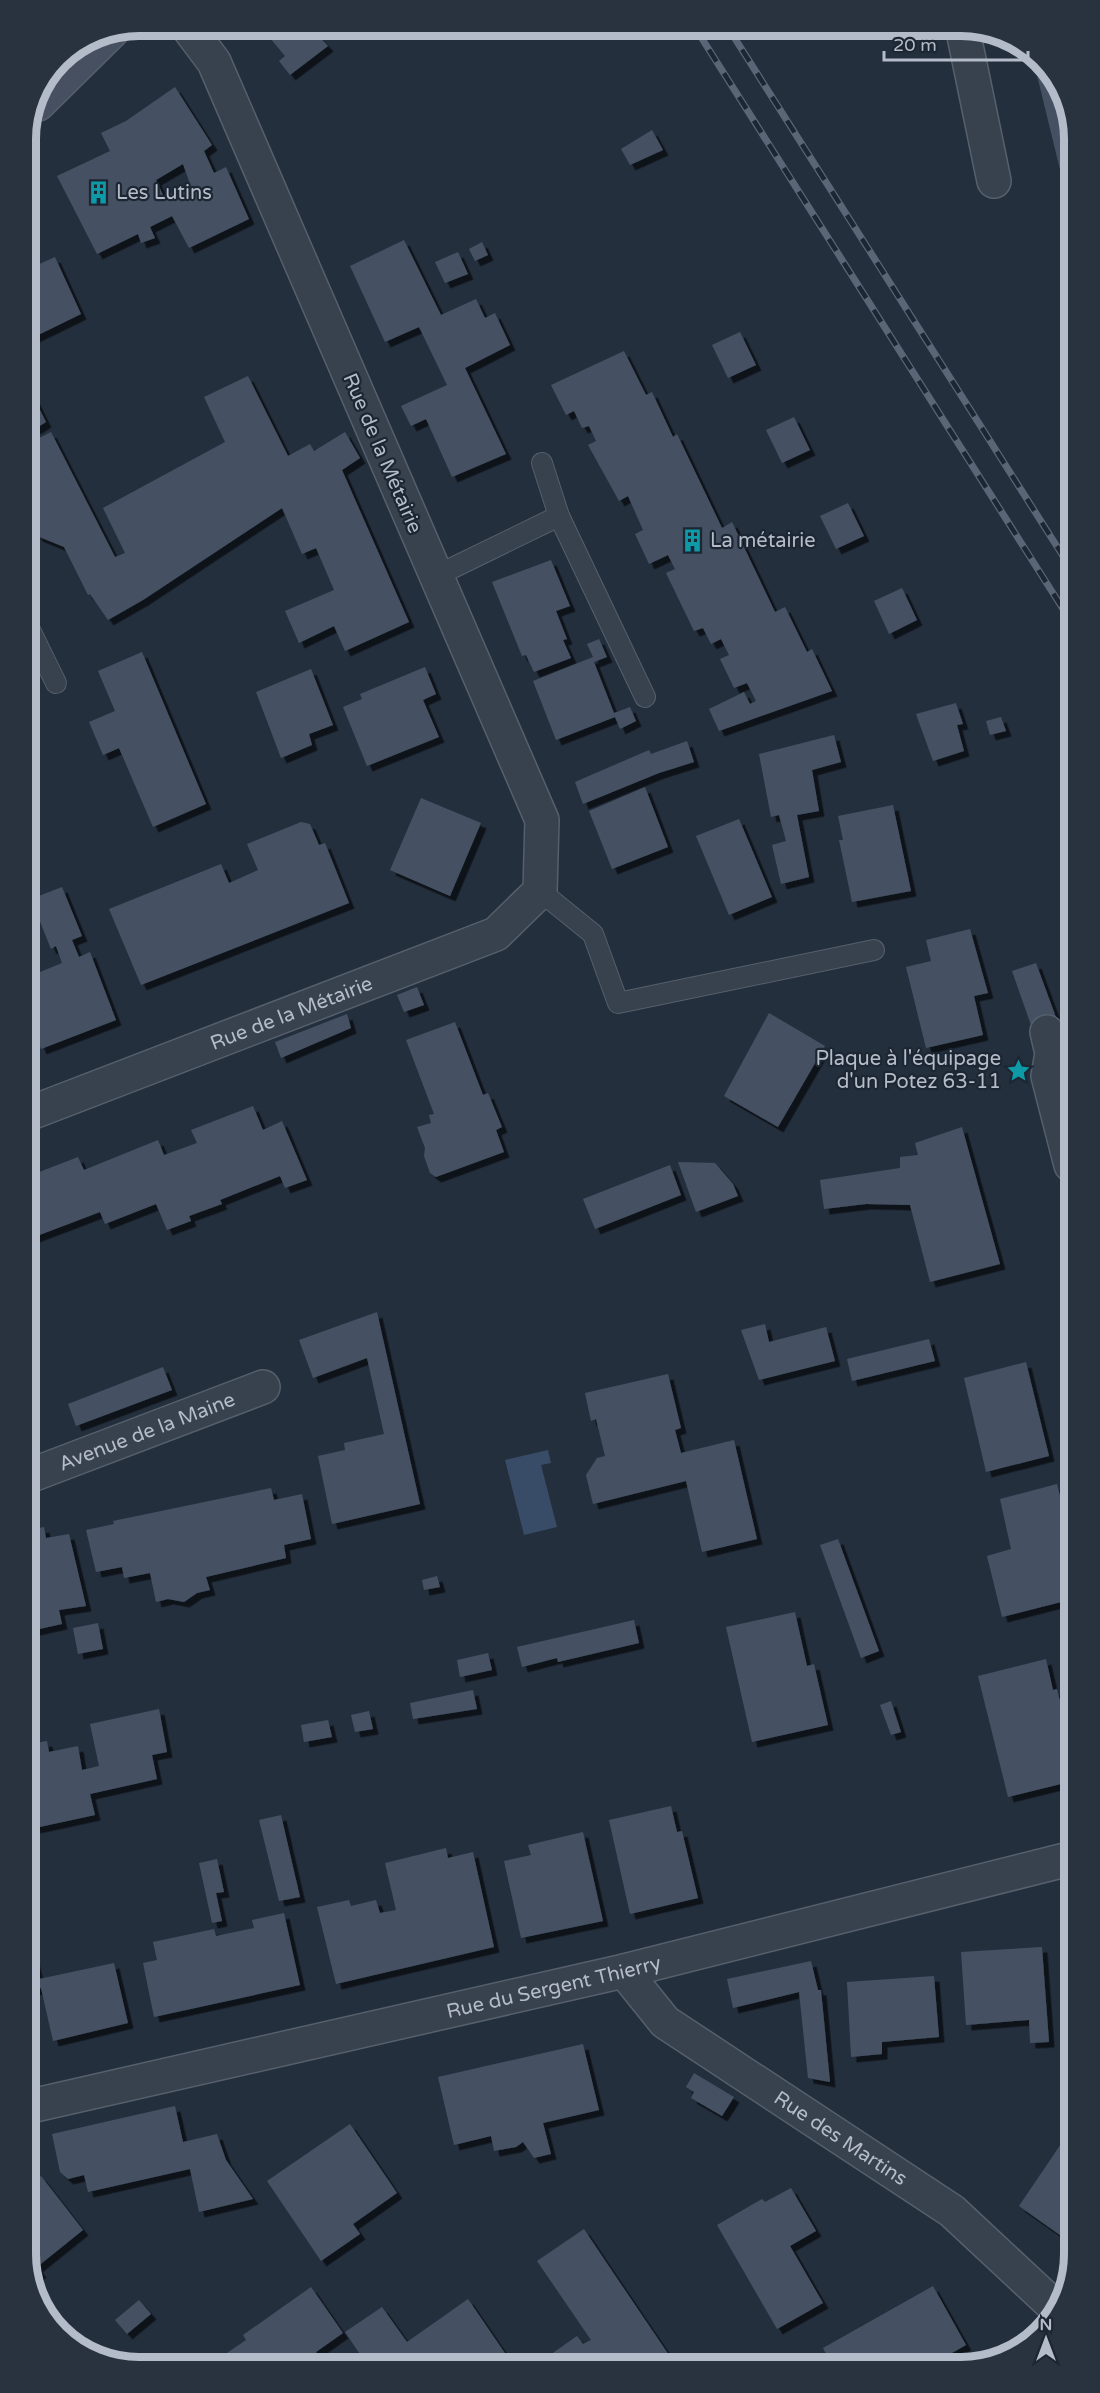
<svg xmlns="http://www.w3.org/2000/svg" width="1100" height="2393" viewBox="0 0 1100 2393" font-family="'Varela Round',sans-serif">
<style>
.water{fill:#394c67}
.building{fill:#455162;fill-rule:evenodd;filter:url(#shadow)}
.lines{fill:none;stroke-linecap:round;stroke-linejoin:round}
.lane-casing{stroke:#565f6c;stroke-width:22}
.street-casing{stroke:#565f6c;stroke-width:36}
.secondary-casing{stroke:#565f6c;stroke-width:36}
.lane{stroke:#38414e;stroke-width:20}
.street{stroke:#38414e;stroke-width:33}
.secondary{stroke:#465061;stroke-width:33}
.rail-casing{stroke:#5a6575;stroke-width:7}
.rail{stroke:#1d2633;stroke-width:4.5;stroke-dasharray:14;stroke-linecap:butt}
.labels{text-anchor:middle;stroke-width:4.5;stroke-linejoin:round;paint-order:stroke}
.poi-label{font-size:20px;fill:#b4bcc9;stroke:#1d2633;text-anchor:start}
.street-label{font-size:20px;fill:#b4bcc9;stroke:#1d2633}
.rim{fill:none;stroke:#b4bcc9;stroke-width:8}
</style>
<defs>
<filter id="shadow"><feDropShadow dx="5.5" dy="5.5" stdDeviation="0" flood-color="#0009"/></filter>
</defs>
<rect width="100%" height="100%" fill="#242f3e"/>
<polygon class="water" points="548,1450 551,1463 541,1465 557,1527 524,1535 505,1460"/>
<g class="building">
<polygon points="260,26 323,26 315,32 328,46 290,75 279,61 285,56"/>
<polygon points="1042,65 1068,102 1069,189 1065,190 1035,67"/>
<path d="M 175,87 L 212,145 L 204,151 L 214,173 L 226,167 L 249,219 L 189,248 L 172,216 L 150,227 L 155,238 L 141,243 L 138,234 L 97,254 L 57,176 L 110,151 L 101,133 L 126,121 ZM 183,164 L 190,184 L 164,197 L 156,180 Z"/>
<polygon points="652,130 663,150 630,165 621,149"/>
<polygon points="404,240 441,315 476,299 485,318 495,313 510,345 465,368 506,454 452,477 426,419 411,426 401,406 447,385 419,327 385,342 350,266"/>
<polygon points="482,242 488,255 475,261 469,249"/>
<polygon points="458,252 468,274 445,283 435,262"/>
<polygon points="55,257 81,314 26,341 26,270"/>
<polygon points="740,332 756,365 728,378 712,345"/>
<polygon points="624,351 646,395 652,392 673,437 677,434 722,528 732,522 775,612 785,607 807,652 812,649 832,691 719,731 709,709 744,692 750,704 756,701 747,683 734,688 720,659 729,655 721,639 711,644 703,628 694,631 666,573 675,569 668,555 649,564 635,534 643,530 628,496 619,501 588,445 596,441 589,426 582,428 574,411 566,415 551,385"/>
<polygon points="248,376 288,456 310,444 314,451 345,432 360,458 342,470 409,622 345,651 334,626 299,643 285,611 334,590 316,548 302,554 282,508 143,600 108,620 90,594 88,595 64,547 37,536 27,515 27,444 51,432 115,557 125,553 103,508 225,442 204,397"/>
<polygon points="26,382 46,422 35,429 26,412"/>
<polygon points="794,417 810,450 782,463 766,430"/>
<polygon points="848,503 864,536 836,549 820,516"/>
<polygon points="551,560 570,606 556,611 567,639 563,640 571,658 534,672 526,655 522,656 492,582"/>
<polygon points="902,588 917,620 889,634 874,601"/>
<polygon points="599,639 607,657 594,662 614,713 630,707 636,721 620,729 615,717 556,740 533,681 593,657 587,644"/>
<polygon points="142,652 206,804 153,827 119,748 103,755 89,722 115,711 98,671"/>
<polygon points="425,667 436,694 423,700 439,737 367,766 343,707 362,699 360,694"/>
<polygon points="311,669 333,725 309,734 312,745 281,758 256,692"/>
<polygon points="956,703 963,724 957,725 964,751 933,761 916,714"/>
<polygon points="1001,717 1006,731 990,735 986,721"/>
<polygon points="834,735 841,762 812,770 819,811 797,815 809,877 781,884 772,845 786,841 779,815 771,817 759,754"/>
<polygon points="687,741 694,762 659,773 583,804 575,782 649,750 651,754"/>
<polygon points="645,787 668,847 612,869 589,811"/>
<polygon points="421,798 481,823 450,896 390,870"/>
<polygon points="893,805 911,891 852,902 839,840 843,840 838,816"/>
<polygon points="739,819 772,897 729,915 696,836"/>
<polygon points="301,822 310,824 319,845 325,843 349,903 141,985 109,909 221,864 229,883 258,870 247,844"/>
<polygon points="62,887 82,936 72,940 79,957 90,952 116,1020 41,1049 28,1015 28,977 62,963 56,946 51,949 31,899"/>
<polygon points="970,929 988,993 974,996 983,1035 926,1048 906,967 931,961 926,940"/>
<polygon points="1036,963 1057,1020 1032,1028 1012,971"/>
<polygon points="417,987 424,1005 404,1012 397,995"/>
<polygon points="769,1013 825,1046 778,1127 724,1096"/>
<polygon points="347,1014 351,1028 281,1058 275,1042"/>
<polygon points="455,1022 483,1095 488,1093 502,1127 496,1130 504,1152 436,1177 430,1173 424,1156 425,1148 417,1127 431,1123 429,1115 434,1114 406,1040"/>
<polygon points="253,1106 263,1130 282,1121 307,1180 285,1188 280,1176 220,1200 222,1204 189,1216 191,1221 167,1230 156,1204 105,1224 100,1212 29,1239 29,1176 78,1157 84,1170 158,1140 164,1155 197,1143 191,1130"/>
<polygon points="962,1127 1000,1264 930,1282 910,1205 866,1204 824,1209 820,1180 900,1168 900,1157 918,1155 915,1143"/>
<polygon points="678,1162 715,1163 733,1184 738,1196 696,1212"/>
<polygon points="670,1165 681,1195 595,1229 583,1199"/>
<polygon points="377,1312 420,1504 332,1524 318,1456 345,1450 344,1443 384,1434 367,1358 313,1378 299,1340"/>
<polygon points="765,1324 769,1342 826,1327 835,1361 759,1380 741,1330"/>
<polygon points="929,1339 935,1361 852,1381 847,1359"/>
<polygon points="1026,1362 1049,1456 986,1472 964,1378"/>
<polygon points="163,1367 172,1390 76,1426 68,1404"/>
<polygon points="668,1374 681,1428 675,1430 681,1453 734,1440 757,1539 702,1552 686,1481 593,1504 586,1475 597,1458 605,1456 596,1419 591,1421 585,1393"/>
<polygon points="1057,1484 1072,1541 1073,1599 1002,1617 987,1556 1011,1549 1000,1499"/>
<polygon points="271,1488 274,1500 302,1494 311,1539 284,1545 286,1558 206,1577 210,1590 197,1593 184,1602 168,1599 156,1602 150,1573 124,1578 122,1567 96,1572 86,1530 114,1524 113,1521"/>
<polygon points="44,1527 46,1538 69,1534 86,1606 59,1610 62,1624 30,1631 30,1530"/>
<polygon points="838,1539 879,1651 861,1658 820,1545"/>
<polygon points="437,1576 440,1587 424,1590 422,1580"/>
<polygon points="795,1612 807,1666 814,1664 828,1725 752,1742 726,1627"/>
<polygon points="634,1620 639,1643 558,1662 557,1658 522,1667 517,1647"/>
<polygon points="98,1623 103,1649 78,1654 73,1628"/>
<polygon points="488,1653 492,1670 460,1677 457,1660"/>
<polygon points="1046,1659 1053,1690 1057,1689 1073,1753 1073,1781 1008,1797 978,1676"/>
<polygon points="473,1690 477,1709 413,1719 410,1703"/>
<polygon points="891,1701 901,1732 891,1735 880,1705"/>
<polygon points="159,1709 167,1752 152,1755 157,1779 90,1794 95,1815 35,1828 30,1810 30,1744 47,1741 49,1752 78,1746 82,1770 99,1766 90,1724"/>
<polygon points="369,1711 373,1729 355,1732 351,1715"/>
<polygon points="328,1720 332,1737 304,1742 301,1725"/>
<polygon points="671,1806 677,1832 682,1831 698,1898 630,1914 609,1820"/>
<polygon points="281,1815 300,1897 279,1901 259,1820"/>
<polygon points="583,1832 603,1921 521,1938 504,1861 531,1855 528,1845"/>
<polygon points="446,1848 448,1858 473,1852 494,1947 336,1984 317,1907 349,1900 351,1906 376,1900 380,1913 396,1910 385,1863"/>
<polygon points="217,1859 224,1892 216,1893 222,1921 212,1923 199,1863"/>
<polygon points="284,1913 300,1985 154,2017 143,1963 157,1960 153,1942 214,1929 216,1936 254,1928 252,1920"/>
<polygon points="31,1947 39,1979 114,1963 128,2023 53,2041 41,1988 31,1991"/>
<polygon points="1042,1947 1049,2042 1030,2043 1029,2020 966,2025 961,1952"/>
<polygon points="811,1961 818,1990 821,1990 830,2082 808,2078 799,1992 733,2008 727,1979"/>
<polygon points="934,1976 939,2037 882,2042 882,2054 851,2057 847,1982"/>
<polygon points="583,2044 599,2110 543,2123 551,2154 534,2158 523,2142 516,2147 494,2151 491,2136 454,2145 438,2077"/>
<polygon points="694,2073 734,2097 722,2116 691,2098 694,2092 686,2087"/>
<polygon points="175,2106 183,2142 217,2134 226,2160 253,2199 199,2212 190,2169 88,2192 84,2175 68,2179 60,2172 52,2134"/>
<polygon points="350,2124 397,2193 353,2224 360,2234 321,2261 267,2181"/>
<polygon points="1065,2138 1074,2144 1074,2254 1063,2246 1067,2240 1019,2206"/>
<polygon points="41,2176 83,2230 37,2267 41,2272 32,2280 31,2184"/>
<polygon points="791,2188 816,2231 790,2246 823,2303 777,2329 717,2225 762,2199 765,2202"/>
<polygon points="584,2229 606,2262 675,2364 542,2364 540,2362 577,2336 583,2344 591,2340 537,2261"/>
<polygon points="933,2286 966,2345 936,2362 864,2362 860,2356 850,2362 831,2363 823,2348"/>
<polygon points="311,2287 343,2333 316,2352 326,2366 232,2367 224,2355 246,2340 243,2335"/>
<polygon points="468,2299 513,2365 368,2366 345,2332 382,2307 407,2342"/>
<polygon points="139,2300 151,2314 127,2334 115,2320"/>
</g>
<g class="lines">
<defs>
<g id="lane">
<polyline points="542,463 559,516 645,697"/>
<polyline points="436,576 559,516"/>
<polyline points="27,624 56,683"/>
<polyline points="540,891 593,934 618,1003 874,950"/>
</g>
<g id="street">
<polyline points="962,26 994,181"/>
<polyline points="1047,1032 1052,1053 1048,1076 1071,1165"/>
<path id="s1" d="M 28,1114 L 496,934 L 540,891 L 542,820 L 214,62 L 187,26"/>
<path id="s2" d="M 29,1476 L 263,1387"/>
<path id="s3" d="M 624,1971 L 665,2022 L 952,2211 L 1056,2308"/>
<path id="s4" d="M 31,2106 L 624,1971 L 1073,1858"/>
</g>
<polyline id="secondary" points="38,104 112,31"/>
</defs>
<use href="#lane" class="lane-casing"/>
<use href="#street" class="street-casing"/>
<use href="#secondary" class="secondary-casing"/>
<use href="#lane" class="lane"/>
<use href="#street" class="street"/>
<use href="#secondary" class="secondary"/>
<defs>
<g id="rail">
<polyline points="694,26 1070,620"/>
<polyline points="727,26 1070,567"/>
</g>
</defs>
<use href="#rail" class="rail-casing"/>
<use href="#rail" class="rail"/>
</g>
<defs>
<symbol id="building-bare" viewBox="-9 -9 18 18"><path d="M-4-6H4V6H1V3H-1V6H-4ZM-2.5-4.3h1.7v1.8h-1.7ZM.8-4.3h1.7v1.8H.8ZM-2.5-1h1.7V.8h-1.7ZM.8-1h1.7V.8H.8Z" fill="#0f9aa8" stroke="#1d2633" stroke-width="2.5" paint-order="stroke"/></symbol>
<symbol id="sight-bare" viewBox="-9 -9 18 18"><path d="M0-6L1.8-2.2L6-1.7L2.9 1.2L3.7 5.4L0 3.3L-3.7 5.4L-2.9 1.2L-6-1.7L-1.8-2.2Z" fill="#0f9aa8" stroke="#1d2633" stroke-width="2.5" paint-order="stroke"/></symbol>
</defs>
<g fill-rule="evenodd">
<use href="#building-bare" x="82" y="176" width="33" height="33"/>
<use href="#building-bare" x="676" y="524" width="33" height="33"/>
<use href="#sight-bare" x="1002" y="1054" width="33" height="33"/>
</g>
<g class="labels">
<g class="poi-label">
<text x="116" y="199">Les Lutins</text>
<text x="710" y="547">La métairie</text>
<text x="1001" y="1065" text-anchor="end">Plaque à l'équipage<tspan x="1001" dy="23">d'un Potez 63-11</tspan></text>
</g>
<g class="street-label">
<text transform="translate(383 453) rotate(67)" y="7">Rue de la Métairie</text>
<text dy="7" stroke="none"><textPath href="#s1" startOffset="282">Rue de la Métairie</textPath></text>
<text dy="7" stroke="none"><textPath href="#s2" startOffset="126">Avenue de la Maine</textPath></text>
<text dy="7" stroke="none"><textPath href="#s4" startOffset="536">Rue du Sergent Thierry</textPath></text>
<text dy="7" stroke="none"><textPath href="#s3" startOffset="276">Rue des Martins</textPath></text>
</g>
</g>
<path d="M0 0H1100V2393H0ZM139 36H961A103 103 0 0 1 1064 139V2254A103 103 0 0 1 961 2357H139A103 103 0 0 1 36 2254V139A103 103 0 0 1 139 36Z" fill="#29323f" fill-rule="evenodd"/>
<path class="rim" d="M139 36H961A103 103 0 0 1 1064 139V2254A103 103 0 0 1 961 2357H139A103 103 0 0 1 36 2254V139A103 103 0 0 1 139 36Z"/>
<g transform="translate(1046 2339)" stroke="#1d2633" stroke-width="4.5" paint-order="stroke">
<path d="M0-4.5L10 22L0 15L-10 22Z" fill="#b4bcc9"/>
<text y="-9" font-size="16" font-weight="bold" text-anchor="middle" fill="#b4bcc9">N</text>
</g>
<path d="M884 51v9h144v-9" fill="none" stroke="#b4bcc9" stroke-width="3"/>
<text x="893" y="51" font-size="18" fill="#b4bcc9" stroke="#1d2633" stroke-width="4.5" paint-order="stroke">20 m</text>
</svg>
